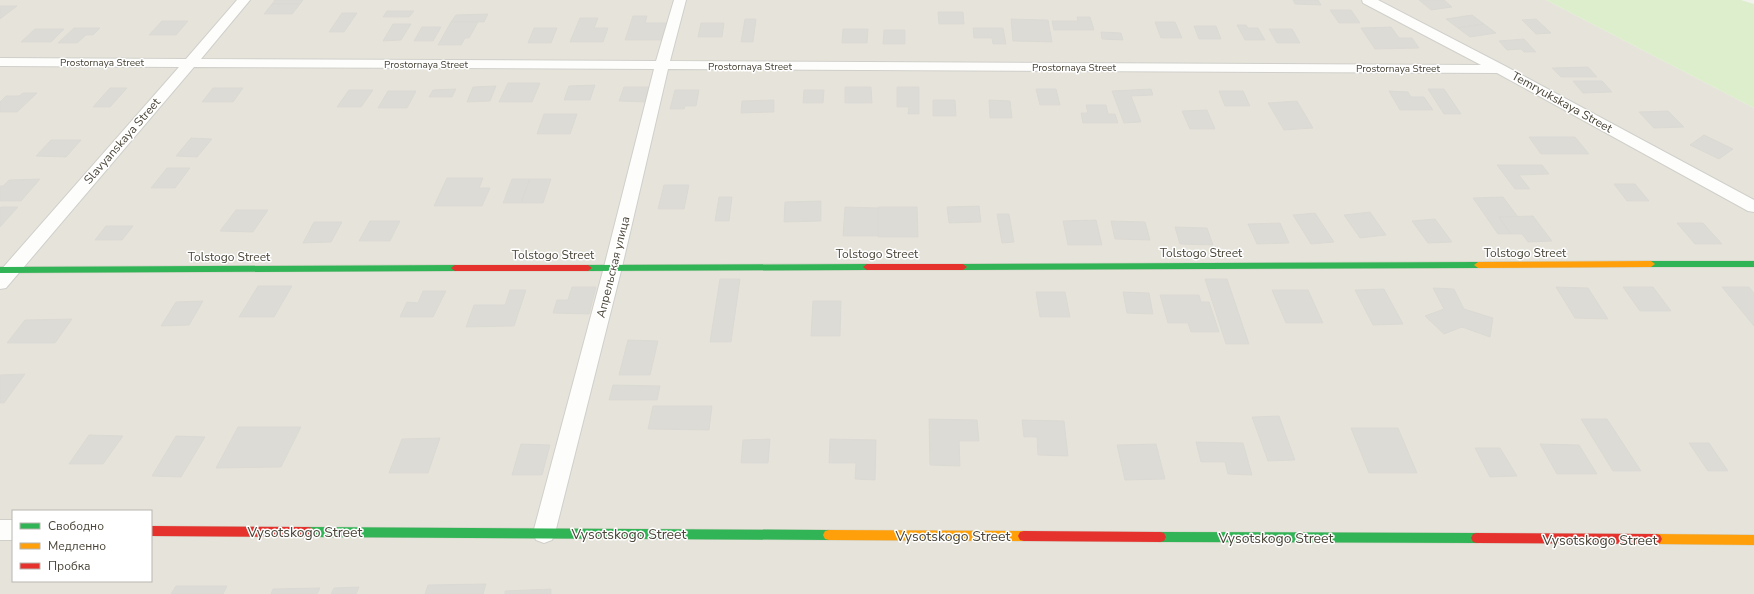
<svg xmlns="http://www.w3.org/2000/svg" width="1754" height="594" viewBox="0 0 1754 594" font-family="'Nunito Sans',sans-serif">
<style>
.residential{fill:#e6e4da;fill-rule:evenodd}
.green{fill:#ddeecd}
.building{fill:#dcdbd5;stroke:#dbd9d3}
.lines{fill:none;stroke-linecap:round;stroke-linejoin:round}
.street-casing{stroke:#d0cfca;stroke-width:2}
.fast-casing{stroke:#d2d0c4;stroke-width:1}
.slow-casing{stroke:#d2d0c4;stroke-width:1}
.jam-casing{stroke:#d2d0c4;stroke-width:1}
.street{fill:#fdfdfc;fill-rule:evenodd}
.fast{fill:#30b455;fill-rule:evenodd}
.slow{fill:#ff9f0a;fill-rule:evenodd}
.jam{fill:#e5322d;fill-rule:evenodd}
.labels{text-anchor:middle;stroke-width:3;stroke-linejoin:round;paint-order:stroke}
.far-street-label{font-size:10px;fill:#4a4538;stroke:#fff}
.street-label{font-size:12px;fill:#4a4538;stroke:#fff}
.near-street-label{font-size:14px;fill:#4a4538;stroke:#fff}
</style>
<rect width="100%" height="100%" fill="#f2f2ed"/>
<path class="residential" d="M 0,0 L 1546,0 L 1754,108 L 1754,594 L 0,594 ZM 13,511 L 151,511 L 151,581 L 13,581 Z"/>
<polygon class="green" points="1546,0 1741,0 1754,4 1754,108"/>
<g class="building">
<polygon points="275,0 303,0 300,4 272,4"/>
<polygon points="1293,0 1318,0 1321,5 1295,4"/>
<polygon points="1419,0 1444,0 1452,7 1431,10"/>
<polygon points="272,4 300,4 292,14 264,14"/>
<polygon points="0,6 17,6 0,19"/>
<polygon points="1330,10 1351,10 1360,23 1339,23"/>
<polygon points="387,11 414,11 409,17 383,17"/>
<polygon points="938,12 963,12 964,24 939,24"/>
<polygon points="342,13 357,13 344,32 329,32"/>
<polygon points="488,14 484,22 451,22 456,15"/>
<polygon points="1472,15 1484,24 1458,28 1446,19"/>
<polygon points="633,16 647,16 645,23 667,23 662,40 625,40"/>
<polygon points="1077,17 1090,17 1094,30 1054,30 1052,21 1078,21"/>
<polygon points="580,18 598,18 594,28 608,28 603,42 570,42"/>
<polygon points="745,19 756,19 753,42 741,42"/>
<polygon points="1011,19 1048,20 1052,42 1013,41"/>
<polygon points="1536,19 1551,33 1536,34 1522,20"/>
<polygon points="162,21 188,21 176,35 149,35"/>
<polygon points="451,22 478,22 469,38 465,38 461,45 438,45"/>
<polygon points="1155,22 1175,22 1182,38 1161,38"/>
<polygon points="701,23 724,23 722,37 698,37"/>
<polygon points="393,24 411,24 401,40 383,41"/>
<polygon points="1484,24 1496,33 1470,37 1458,28"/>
<polygon points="1237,25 1246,25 1248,28 1258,28 1265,40 1245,40"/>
<polygon points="1194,26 1216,26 1221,39 1199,39"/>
<polygon points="422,27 441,27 433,41 414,41"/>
<polygon points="1391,27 1399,38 1412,38 1419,48 1375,49 1361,28"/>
<polygon points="74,28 100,28 93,35 86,35 77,43 58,43"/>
<polygon points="534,28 557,28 551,43 528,43"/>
<polygon points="973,28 1003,28 1006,44 993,44 992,38 974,38"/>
<polygon points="35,29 64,29 51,42 21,42"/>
<polygon points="843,29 868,29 867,43 842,43"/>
<polygon points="1269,29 1292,29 1300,43 1277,43"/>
<polygon points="884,30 905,30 905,44 883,44"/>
<polygon points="1101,32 1121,33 1123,40 1102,39"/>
<polygon points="1524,39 1536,52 1524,52 1521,49 1507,50 1499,41"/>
<polygon points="1588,67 1597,77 1561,77 1552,68"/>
<polygon points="1573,81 1602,81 1612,92 1583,93"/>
<polygon points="508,83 540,83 532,102 499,102"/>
<polygon points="595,85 590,100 564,100 569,86"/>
<polygon points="496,86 490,101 467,102 473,87"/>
<polygon points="624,87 651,87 647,102 619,101"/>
<polygon points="845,87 871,87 872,103 845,103"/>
<polygon points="897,87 919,87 919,114 908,114 909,107 897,107"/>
<polygon points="110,88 127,88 110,107 93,107"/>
<polygon points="213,88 243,88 233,102 202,102"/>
<polygon points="456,89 452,97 429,97 433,90"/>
<polygon points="1036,89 1056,89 1060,105 1040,105"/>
<polygon points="1151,89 1153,95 1131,96 1141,122 1124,123 1112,91"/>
<polygon points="1428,89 1444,89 1461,114 1444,114"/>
<polygon points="349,90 373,90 361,107 337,107"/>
<polygon points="675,90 699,90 696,106 685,106 684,109 670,109"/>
<polygon points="804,90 824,90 823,103 803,103"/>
<polygon points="388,91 416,91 407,108 378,108"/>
<polygon points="1219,91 1243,91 1250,106 1225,106"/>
<polygon points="1389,91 1408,92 1411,97 1424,97 1433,110 1400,110"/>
<polygon points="23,93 37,93 17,112 0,112 0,102 6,96 19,96"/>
<polygon points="774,100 774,112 741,113 742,101"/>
<polygon points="933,100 955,100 956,116 933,116"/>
<polygon points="989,100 1010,101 1012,118 990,118"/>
<polygon points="1297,101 1313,128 1284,130 1268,103"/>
<polygon points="1086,105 1106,105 1108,114 1115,114 1118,123 1083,123 1081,113 1088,113"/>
<polygon points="1207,110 1215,129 1190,129 1182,111"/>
<polygon points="1668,111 1684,127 1654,128 1639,112"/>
<polygon points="544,114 577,114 570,134 537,134"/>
<polygon points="1704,135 1733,149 1719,159 1690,145"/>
<polygon points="1529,137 1575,137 1589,154 1541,154"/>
<polygon points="191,138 212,139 197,157 176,156"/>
<polygon points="51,140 81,140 66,157 36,156"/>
<polygon points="1497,165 1542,165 1549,174 1519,175 1530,189 1515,189"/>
<polygon points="167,168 190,168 175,188 151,188"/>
<polygon points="447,178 483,178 479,188 490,188 482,206 434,206"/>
<polygon points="40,179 21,201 0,201 0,186 3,186 9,180"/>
<polygon points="512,179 530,179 521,203 503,203"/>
<polygon points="530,179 551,179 543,203 521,203"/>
<polygon points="1614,184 1635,184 1649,201 1627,201"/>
<polygon points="664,185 689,185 684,209 658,209"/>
<polygon points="719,197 732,197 729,221 715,221"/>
<polygon points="1503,197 1518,217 1499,217 1511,234 1498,234 1473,198"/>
<polygon points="821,201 821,221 784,222 785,202"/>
<polygon points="979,206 981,222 949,223 947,207"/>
<polygon points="1,207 18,207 0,227 0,208"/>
<polygon points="845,207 879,208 879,236 843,236"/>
<polygon points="878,207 917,207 918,237 878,237"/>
<polygon points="236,210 268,210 253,232 220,231"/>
<polygon points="1370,212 1386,235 1360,238 1344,215"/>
<polygon points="1315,213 1334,242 1311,244 1293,215"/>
<polygon points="997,214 1009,214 1014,242 1002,243"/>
<polygon points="1533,216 1552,241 1528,242 1522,234 1511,234 1499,217"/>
<polygon points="1435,219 1452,242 1428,243 1412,221"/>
<polygon points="1096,220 1102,245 1068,245 1063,221"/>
<polygon points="370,221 400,221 390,241 359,241"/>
<polygon points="1111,221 1145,222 1150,240 1115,239"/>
<polygon points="314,222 342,222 331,242 303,243"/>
<polygon points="1280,223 1289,243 1257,244 1248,224"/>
<polygon points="1677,223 1703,223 1722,244 1695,244"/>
<polygon points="106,226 133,226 122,240 95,240"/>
<polygon points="1175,227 1207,228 1213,245 1180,244"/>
<polygon points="720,279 740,279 731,342 710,342"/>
<polygon points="1205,279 1227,279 1249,344 1226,344"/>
<polygon points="258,286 292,286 274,317 239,317"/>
<polygon points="572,287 596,287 589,314 553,313 557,300 568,300"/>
<polygon points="1556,287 1588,288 1608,319 1575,318"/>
<polygon points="1623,287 1653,287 1671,311 1640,311"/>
<polygon points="1722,287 1749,287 1754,293 1754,326"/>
<polygon points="1433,288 1454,289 1464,309 1493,318 1490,337 1462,327 1444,334 1425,316 1444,309"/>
<polygon points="1384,289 1403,324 1373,325 1355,290"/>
<polygon points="510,290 526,290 514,326 466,327 474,305 505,305"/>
<polygon points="1272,290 1308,290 1323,323 1286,323"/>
<polygon points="423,291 446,291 433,317 400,317 407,302 418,303"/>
<polygon points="1036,292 1065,292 1070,317 1040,317"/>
<polygon points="1123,292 1149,293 1153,314 1127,313"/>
<polygon points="1160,295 1199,295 1201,302 1209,302 1219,332 1191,332 1188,323 1168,323"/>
<polygon points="203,301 189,325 161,326 176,302"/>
<polygon points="813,301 841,301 840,336 811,336"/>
<polygon points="72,319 55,343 7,343 25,320"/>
<polygon points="628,340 658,341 650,375 619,375"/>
<polygon points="25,374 4,403 0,403 0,375"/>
<polygon points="613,385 660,386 657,400 609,400"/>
<polygon points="653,406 712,406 709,430 648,429"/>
<polygon points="1279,416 1295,460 1268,461 1252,417"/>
<polygon points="929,419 977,420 979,441 959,441 960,466 930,465"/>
<polygon points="1581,419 1607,419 1641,471 1613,471"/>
<polygon points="1022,420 1064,421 1068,456 1038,455 1037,437 1024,437"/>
<polygon points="238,427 301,427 281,467 216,468"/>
<polygon points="1351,428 1398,428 1417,473 1369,473"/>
<polygon points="89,435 123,436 103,464 69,464"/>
<polygon points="176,436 205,437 181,477 152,476"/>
<polygon points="440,438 428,473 389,473 402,439"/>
<polygon points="770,439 768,463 741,463 743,440"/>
<polygon points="830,439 876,440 875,480 855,479 856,463 829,463"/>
<polygon points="1196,442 1243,443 1252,475 1228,474 1225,462 1201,462"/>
<polygon points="1689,443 1709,443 1728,471 1708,471"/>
<polygon points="521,444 550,445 542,475 512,475"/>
<polygon points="1156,444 1165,479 1125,480 1117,445"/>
<polygon points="1540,444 1579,445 1597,474 1557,474"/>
<polygon points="1475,448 1500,448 1517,476 1490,477"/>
<polygon points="486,584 483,594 425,594 428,585"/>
<polygon points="176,586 227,586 223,594 171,594"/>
<polygon points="359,587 356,594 331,594 334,588"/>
<polygon points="320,588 317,594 271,594 273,589"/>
<polygon points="551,589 551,594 505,594 505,591"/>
</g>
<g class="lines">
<defs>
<g id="street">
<polygon points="237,0 250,0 201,59 656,61 674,0 686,0 670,61 1481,65 1363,3 1362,0 1378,0 1505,66 1754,200 1754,212 1748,211 1497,73 668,69 622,267 555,533 552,540 544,543 536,540 533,533 604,267 654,69 194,67 6,288 0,289 0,271 179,67 0,66 0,58 186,59"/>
<rect x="0" y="520" width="13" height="20"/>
</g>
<g id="fast">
<polygon points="1651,261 1754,261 1754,267 1651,267 1647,264"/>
<polygon points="1478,262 1482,265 1478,268 963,270 959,267 963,264"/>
<polygon points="867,264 871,267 867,270 588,271 584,268 588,265"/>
<polygon points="455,265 459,268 455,271 0,273 0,267"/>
<polygon points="308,527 829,530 833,531 835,535 833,539 829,540 308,537 304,536 302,532 304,528"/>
<polygon points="1160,532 1477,533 1481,534 1483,538 1481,542 1477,543 1160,542 1156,541 1154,537 1156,533"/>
</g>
<g id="slow">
<polygon points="1651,261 1655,264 1651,267 1478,268 1474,265 1478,262"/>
<polygon points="829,530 1024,531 1028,532 1030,536 1028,540 1024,541 829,540 825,539 823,535 825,531"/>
<polygon points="1656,534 1754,535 1754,545 1656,544 1652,543 1650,539 1652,535"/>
</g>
<g id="jam">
<polygon points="867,264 963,264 967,267 963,270 867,270 863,267"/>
<polygon points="455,265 588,265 592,268 588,271 455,271 451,268"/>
<polygon points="151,526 308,527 312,528 314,532 312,536 308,537 151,536"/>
<polygon points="1024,531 1160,532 1164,533 1166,537 1164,541 1160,542 1024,541 1020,540 1018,536 1020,532"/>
<polygon points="1477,533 1656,534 1660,535 1662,539 1660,543 1656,544 1477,543 1473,542 1471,538 1473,534"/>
</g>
</defs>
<use href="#street" class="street-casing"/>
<use href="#fast" class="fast-casing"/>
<use href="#slow" class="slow-casing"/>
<use href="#jam" class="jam-casing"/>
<use href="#street" class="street"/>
<use href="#fast" class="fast"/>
<use href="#slow" class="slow"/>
<use href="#jam" class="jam"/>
</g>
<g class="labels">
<g class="far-street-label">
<text x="102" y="66">Prostornaya Street</text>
<text x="426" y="68">Prostornaya Street</text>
<text x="750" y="70">Prostornaya Street</text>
<text x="1074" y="71">Prostornaya Street</text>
<text x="1398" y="72">Prostornaya Street</text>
</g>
<g class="street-label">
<text transform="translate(1562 102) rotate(29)" y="4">Temryukskaya Street</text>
<text transform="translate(122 141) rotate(-49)" y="4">Slavyanskaya Street</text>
<text x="1201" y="257">Tolstogo Street</text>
<text x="1525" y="257">Tolstogo Street</text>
<text x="877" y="258">Tolstogo Street</text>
<text x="553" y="259">Tolstogo Street</text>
<text x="229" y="261">Tolstogo Street</text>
<text transform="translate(613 267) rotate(-76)" y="4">Апрельская улица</text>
</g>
<g class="near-street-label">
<text x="305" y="537">Vysotskogo Street</text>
<text x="629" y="539">Vysotskogo Street</text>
<text x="953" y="541">Vysotskogo Street</text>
<text x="1276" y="543">Vysotskogo Street</text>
<text x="1600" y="545">Vysotskogo Street</text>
</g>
</g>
<rect x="12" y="510" width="140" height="72" fill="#ffffff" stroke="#b7b5af"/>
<rect x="20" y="523" width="20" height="6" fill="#30b455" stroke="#b7b5af"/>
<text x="48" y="530" font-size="12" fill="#4a4538">Свободно</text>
<rect x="20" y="543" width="20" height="6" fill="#ff9f0a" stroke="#b7b5af"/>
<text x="48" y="550" font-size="12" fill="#4a4538">Медленно</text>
<rect x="20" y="563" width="20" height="6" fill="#e5322d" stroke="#b7b5af"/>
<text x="48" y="570" font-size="12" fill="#4a4538">Пробка</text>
</svg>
